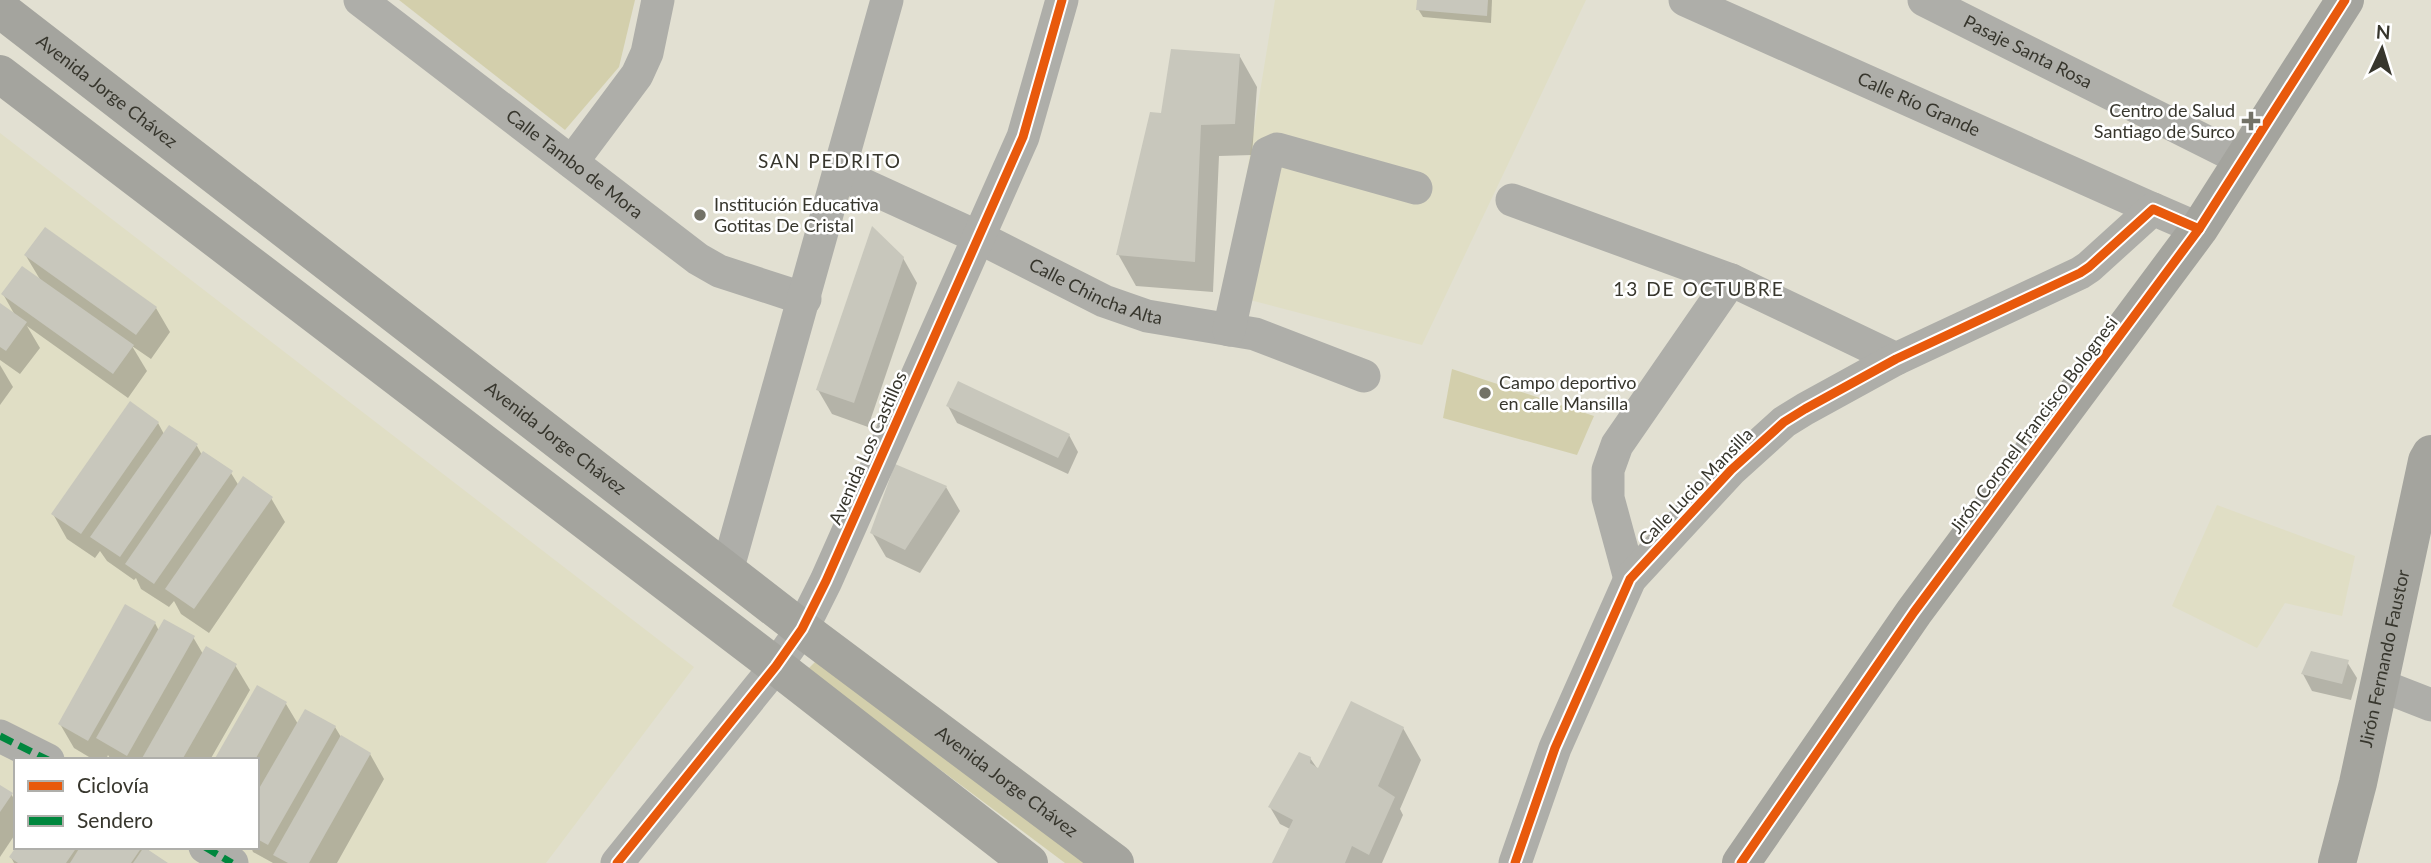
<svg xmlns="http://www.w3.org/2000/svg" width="2431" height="863" viewBox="0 0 2431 863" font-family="Lato,sans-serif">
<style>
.built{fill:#e0dec5;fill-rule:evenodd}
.green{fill:#d3cfac}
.shadow{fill:#0003}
.building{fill:#c8c7bc}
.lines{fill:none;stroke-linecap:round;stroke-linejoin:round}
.street{stroke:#aeaea9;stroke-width:33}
.secondary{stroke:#a4a49e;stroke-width:38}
.quiet{stroke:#00873e;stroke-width:7;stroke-dasharray:14 7;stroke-linecap:butt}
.cycleway-casing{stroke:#fff;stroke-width:13}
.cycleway{stroke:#e8590c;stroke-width:9}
.poi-dot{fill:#737267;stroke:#fff;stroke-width:2.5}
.labels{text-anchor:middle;stroke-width:5;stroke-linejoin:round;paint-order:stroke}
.street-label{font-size:18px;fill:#37362d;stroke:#fff}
.poi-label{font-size:18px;fill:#37362d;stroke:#fff;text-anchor:start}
.neighbourhood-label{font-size:19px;letter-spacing:2px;fill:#37362d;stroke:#fff}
</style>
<rect width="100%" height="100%" fill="#e2e0d2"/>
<g class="built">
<polygon points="1275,0 1586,0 1422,345 1227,294"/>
<path d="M 0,133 L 694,667 L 546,863 L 0,863 ZM 16,760 L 257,760 L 257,847 L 16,847 Z"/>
<polygon points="2217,505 2355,556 2342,616 2285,603 2257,648 2172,606"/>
</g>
<g class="green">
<polygon points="399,0 635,0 619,67 565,130"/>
<polygon points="1452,369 1594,416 1577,455 1443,418"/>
<polygon points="819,658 1088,863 1065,863 807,670"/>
</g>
<g class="shadow">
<polygon points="1419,0 1492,0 1491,23 1423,17 1418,9"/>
<polygon points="1239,55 1257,87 1252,155 1219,156 1213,292 1136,286 1118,254 1162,115"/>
<polygon points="26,256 156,308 170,332 151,359 132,346 147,371 128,398 27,326 40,348 20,374 0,360 0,305 16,317 3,294 41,281"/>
<polygon points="903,258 917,283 868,427 832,414 818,390"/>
<polygon points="0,365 13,387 0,405"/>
<polygon points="948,406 1069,435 1078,452 1068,474 957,423"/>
<polygon points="158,423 164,434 197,446 202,455 231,473 239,486 271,498 285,522 209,633 181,614 174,601 169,607 141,589 136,578 134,580 107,561 100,551 95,558 67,539 53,514"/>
<polygon points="946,487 960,511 920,573 886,557 872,533"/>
<polygon points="155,623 159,631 193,637 203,654 235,665 250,690 210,760 111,760 108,755 106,760 94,760 74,748 60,724"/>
<polygon points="2347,662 2357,678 2351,700 2312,691 2303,674"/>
<polygon points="257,687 286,704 298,724 335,727 341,737 370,754 384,779 337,863 273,863 253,852 251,847 257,847 257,760 216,760"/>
<polygon points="1403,728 1421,760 1400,809 1403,815 1382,863 1274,863 1290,829 1280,824 1270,807 1310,758 1319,771"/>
<polygon points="0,787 11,794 16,802 16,833 0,857"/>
<polygon points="18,847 147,847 150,853 165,863 14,863 11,857"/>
</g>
<g class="building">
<polygon points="1417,0 1488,0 1487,16 1416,10"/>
<polygon points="1171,49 1240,54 1235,124 1201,125 1195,262 1116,255 1150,112 1161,113"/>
<polygon points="872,226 904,257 854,403 816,390"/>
<polygon points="45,227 157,307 136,335 24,255"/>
<polygon points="22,266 134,345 113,374 1,294"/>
<polygon points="0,303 27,322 6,351 0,347"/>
<polygon points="958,381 1070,434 1058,458 946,406"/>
<polygon points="130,401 159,422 81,534 51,514"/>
<polygon points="169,425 198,444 120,557 90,537"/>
<polygon points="203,451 233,471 154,584 125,564"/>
<polygon points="895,464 947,486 905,550 870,533"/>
<polygon points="243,476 273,497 194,609 165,589"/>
<polygon points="125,604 156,622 88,741 58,724"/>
<polygon points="164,619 195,636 127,756 96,738"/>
<polygon points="206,646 237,664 182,760 141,760"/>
<polygon points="2311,651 2349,660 2342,684 2301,674"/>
<polygon points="257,685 287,702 255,760 214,760"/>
<polygon points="1351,701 1404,727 1378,786 1395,797 1369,855 1352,846 1345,863 1272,863 1293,820 1268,807 1299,752 1311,757 1310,763 1318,768"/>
<polygon points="305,709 336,726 268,845 257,839 257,792"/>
<polygon points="341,735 371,753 309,863 288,863 273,855"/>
<polygon points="0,785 13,793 0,812"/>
<polygon points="16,847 77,847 66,863 18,863 9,857"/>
<polygon points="80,847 142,847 131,863 70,863"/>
<polygon points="144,847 168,863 133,863"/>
</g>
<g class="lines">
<g class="street">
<path id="s1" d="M 360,0 L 698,259 L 719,271 L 805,299"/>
<path id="s2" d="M 1685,0 L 2153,209"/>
<path id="s3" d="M 1924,0 L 2243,160"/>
<polyline points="572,162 637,75 647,53 658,0"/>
<path id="s4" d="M 840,174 L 978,237 L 1104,301 L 1147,316 L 1255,334 L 1364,376"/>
<polyline points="1512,200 1731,280 1896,359"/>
<polyline points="1229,330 1268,153 1277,149 1416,188"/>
<polyline points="727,571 887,0"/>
<polyline points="1630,579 1608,498 1608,470 1617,445 1731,280"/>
<polyline points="2380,685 2431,705"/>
<polyline points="0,736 48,760"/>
<polyline points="205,847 232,863"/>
<polyline points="617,863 776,666 802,629 826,581 1023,137 1062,0"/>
<polyline points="1515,863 1555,748 1630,579 1731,470 1784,422 1805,409 1896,359 2080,273 2089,267 2153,209 2199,229"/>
</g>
<g class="secondary">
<path id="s5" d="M 0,9 L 802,629 L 1115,863"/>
<polyline points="0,74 776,666 1029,863"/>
<polyline points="1741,863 1914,612 2199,229 2345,0"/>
<path id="s6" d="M 2337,863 L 2358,783 L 2427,461 L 2431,454"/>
</g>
<g class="quiet">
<polyline points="0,736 48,760"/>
<polyline points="205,847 232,863"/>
</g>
<defs>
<g id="cycleway">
<polyline points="617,863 776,666 802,629 826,581 1023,137 1062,0"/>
<polyline points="1515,863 1555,748 1630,579 1731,470 1784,422 1805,409 1896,359 2080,273 2089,267 2153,209 2199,229"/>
<polyline points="1741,863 1914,612 2199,229 2345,0"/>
</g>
</defs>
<use href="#cycleway" class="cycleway-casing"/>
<use href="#cycleway" class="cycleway"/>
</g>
<g class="poi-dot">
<path d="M2247.5 110.5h7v7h7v7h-7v7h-7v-7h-7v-7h7z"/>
<circle cx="700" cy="215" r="7"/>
<circle cx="1485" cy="393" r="7"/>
</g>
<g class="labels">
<g class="street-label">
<text dy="6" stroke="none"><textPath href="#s3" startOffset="116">Pasaje Santa Rosa</textPath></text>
<text dy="6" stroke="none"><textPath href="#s5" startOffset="135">Avenida Jorge Chávez</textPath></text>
<text dy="6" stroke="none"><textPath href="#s2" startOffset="256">Calle Río Grande</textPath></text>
<text dy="6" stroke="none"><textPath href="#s1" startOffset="270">Calle Tambo de Mora</textPath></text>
<text dy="6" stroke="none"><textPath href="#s4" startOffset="282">Calle Chincha Alta</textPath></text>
<text transform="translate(2034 425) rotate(-53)" y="6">Jirón Coronel Francisco Bolognesi</text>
<text dy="6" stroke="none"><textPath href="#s5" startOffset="702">Avenida Jorge Chávez</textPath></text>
<text transform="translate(868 448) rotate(-66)" y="6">Avenida Los Castillos</text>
<text transform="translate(1696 487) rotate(-46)" y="6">Calle Lucio Mansilla</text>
<text dy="6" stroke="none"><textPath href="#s6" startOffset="210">Jirón Fernando Faustor</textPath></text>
<text dy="6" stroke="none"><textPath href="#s5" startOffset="1269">Avenida Jorge Chávez</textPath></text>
</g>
<g class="poi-label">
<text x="2235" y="117" text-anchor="end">Centro de Salud<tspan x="2235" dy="21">Santiago de Surco</tspan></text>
<text x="714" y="211">Institución Educativa<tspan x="714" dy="21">Gotitas De Cristal</tspan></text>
<text x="1499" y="389">Campo deportivo<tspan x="1499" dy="21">en calle Mansilla</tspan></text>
</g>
<g class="neighbourhood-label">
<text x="830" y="168">SAN PEDRITO</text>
<text x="1699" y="296">13 DE OCTUBRE</text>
</g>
</g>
<rect x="14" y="758" width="245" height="91" fill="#ffffff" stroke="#afafab" stroke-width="2"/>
<rect x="28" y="781" width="35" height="10" fill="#e8590c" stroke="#afafab" stroke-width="2"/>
<text x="77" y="793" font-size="21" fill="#37362d">Ciclovía</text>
<rect x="28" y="816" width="35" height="10" fill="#00873e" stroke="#afafab" stroke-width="2"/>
<text x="77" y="828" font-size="21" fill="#37362d">Sendero</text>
<g transform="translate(2382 49) rotate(4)" stroke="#ffffff" stroke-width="5" paint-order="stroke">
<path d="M0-5L12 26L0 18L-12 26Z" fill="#37362d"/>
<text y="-10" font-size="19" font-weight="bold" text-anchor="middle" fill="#37362d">N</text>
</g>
</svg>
